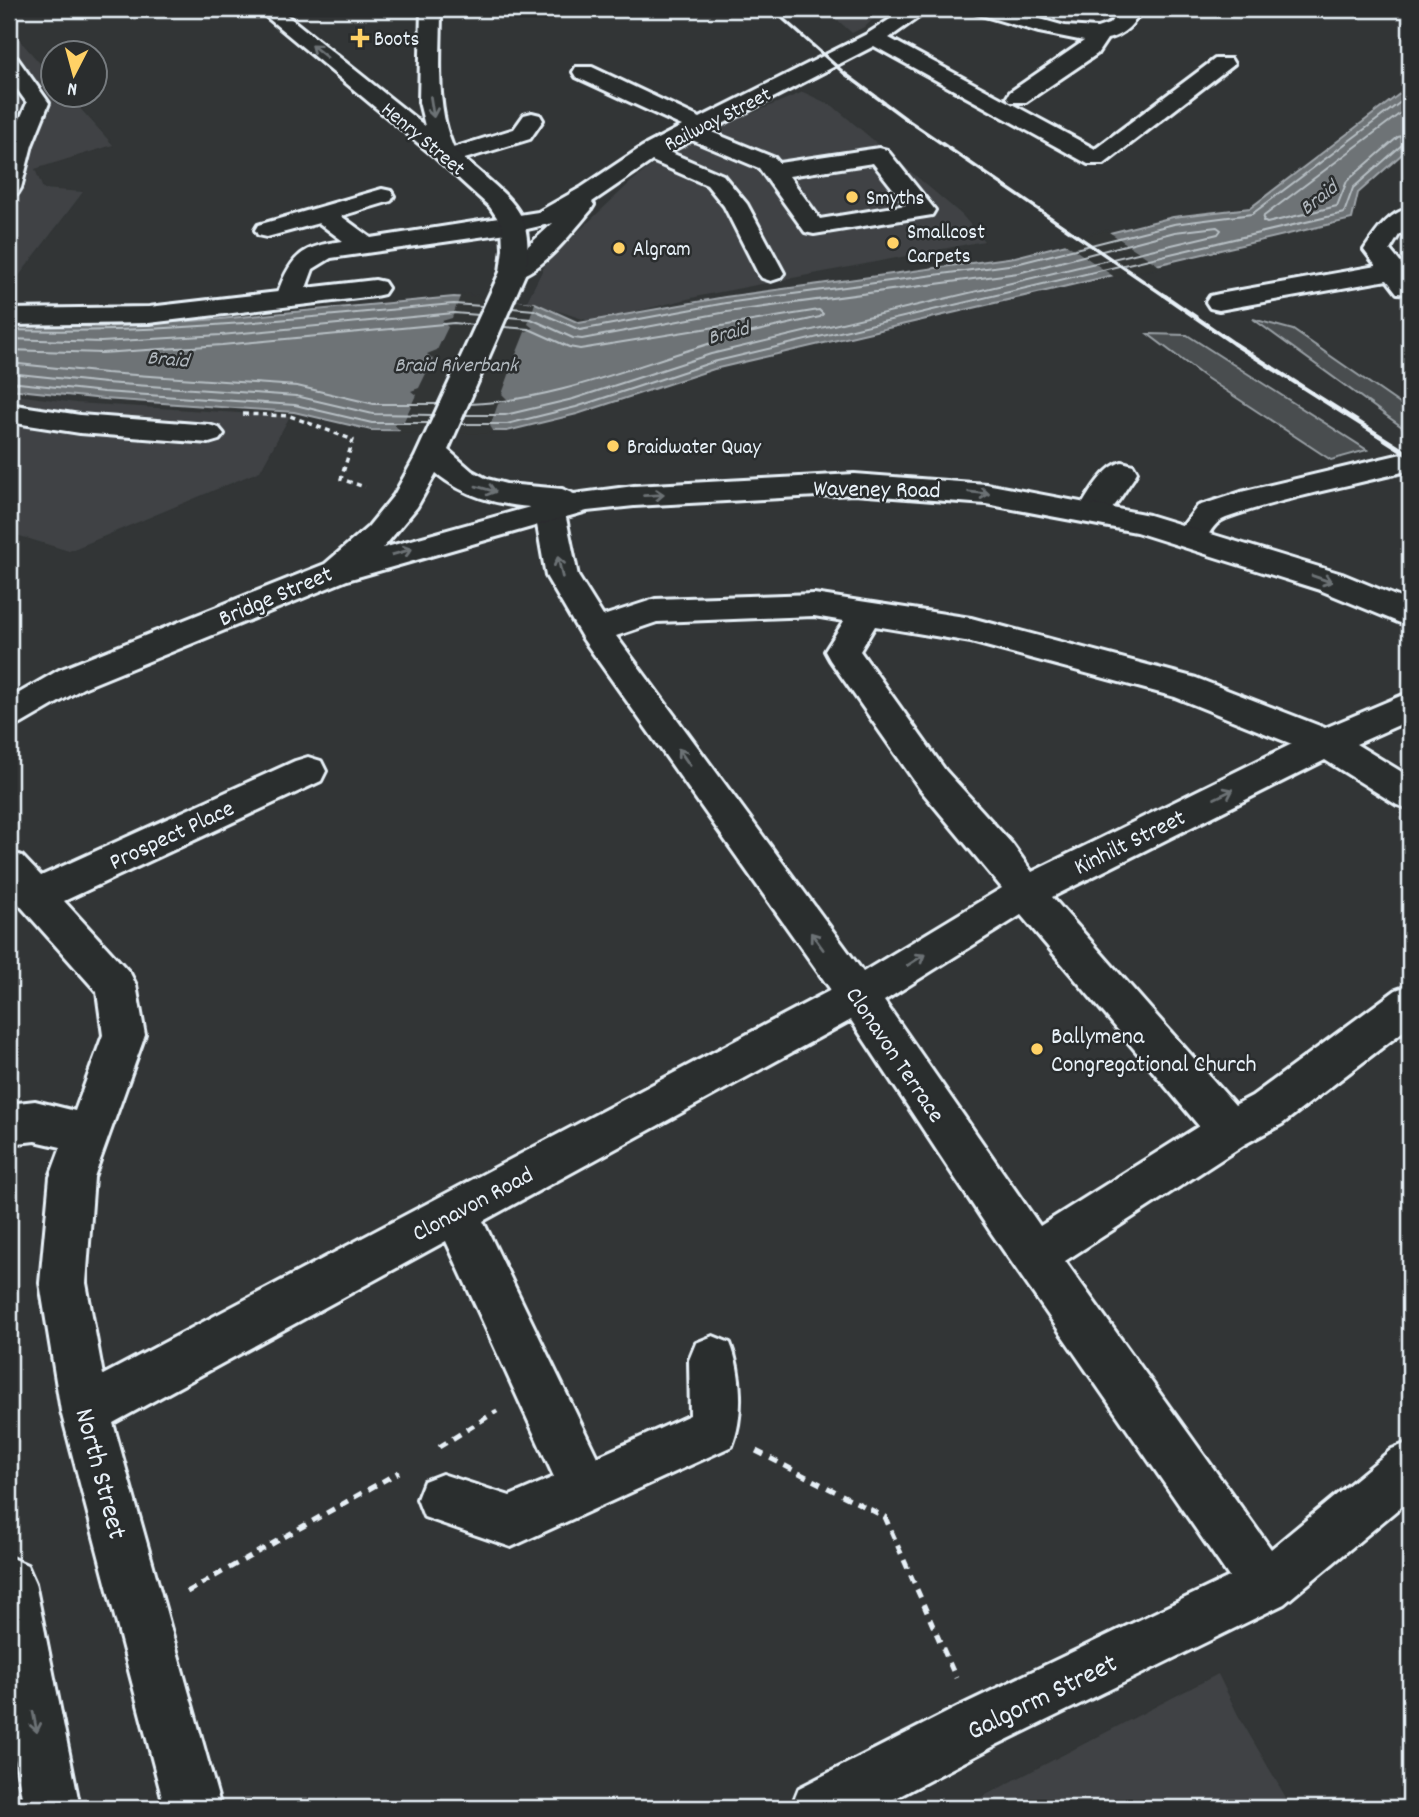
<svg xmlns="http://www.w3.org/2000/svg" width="1419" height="1817" viewBox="0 0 1419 1817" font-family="Dekko,sans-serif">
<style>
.built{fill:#3f4244}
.green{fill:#494d4f;stroke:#989fa4;stroke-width:2}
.water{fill:#6e7376;stroke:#9fa5aa;stroke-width:2}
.pier{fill:#323536}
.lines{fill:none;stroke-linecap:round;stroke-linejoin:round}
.shore{stroke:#b7bfc4;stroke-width:2}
.minor-casing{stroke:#e8f1f8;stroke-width:6}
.major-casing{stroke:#e8f1f8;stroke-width:6}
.path-far1{stroke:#e8f1f8;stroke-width:3.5;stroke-dasharray:5 4.5;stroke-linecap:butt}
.path{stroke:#e8f1f8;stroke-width:5;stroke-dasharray:9 7;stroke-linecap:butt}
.minor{fill:#2a2d2e;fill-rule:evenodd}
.major{fill:#2a2d2e;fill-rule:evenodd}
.rail-far1{stroke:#e8f1f8;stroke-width:3.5}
.rail{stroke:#e8f1f8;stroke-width:4.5}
.oneway{stroke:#6c7275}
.poi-dot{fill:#ffd166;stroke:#2a2d2e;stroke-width:2.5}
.labels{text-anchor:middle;stroke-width:5;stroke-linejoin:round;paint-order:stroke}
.far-poi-label{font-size:21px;fill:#e8f1f8;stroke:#2a2d2e;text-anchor:start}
.far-street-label{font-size:21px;fill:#e8f1f8;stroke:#2a2d2e}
.far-water-label{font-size:21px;font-style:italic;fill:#b1b8be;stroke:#2a2d2e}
.street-label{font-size:24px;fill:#e8f1f8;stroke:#2a2d2e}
.poi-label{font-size:24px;fill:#e8f1f8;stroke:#2a2d2e;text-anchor:start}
.near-street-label{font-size:28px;fill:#e8f1f8;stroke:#2a2d2e}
</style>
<rect width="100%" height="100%" fill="#323536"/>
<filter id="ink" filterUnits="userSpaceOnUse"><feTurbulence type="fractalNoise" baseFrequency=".0143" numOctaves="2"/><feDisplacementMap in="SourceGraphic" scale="14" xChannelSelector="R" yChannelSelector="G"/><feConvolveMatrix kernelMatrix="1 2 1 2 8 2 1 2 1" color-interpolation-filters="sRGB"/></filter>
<g filter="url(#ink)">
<g class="built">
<polygon points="825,9 884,9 866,26 852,33"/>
<polygon points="9,28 52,77 52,94 68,95 113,145 35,169 43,189 83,192 9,289"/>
<polygon points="803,92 833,106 962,215 984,241 700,296 592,322 527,301 547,261 632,181 671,151 712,130"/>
<polygon points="9,394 76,403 290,416 260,471 69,551 13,534 9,538"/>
<polygon points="1218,1674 1238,1715 1292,1808 961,1808"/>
</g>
<g class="green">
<polygon points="1253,319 1293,330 1410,411 1410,427 1405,429"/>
<polygon points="1148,334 1187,335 1367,450 1331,460 1202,375"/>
</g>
<polygon class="water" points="1410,86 1410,147 1358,193 1352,219 714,369 577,414 507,431 371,430 294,412 104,399 9,389 9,323 100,327 220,319 454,297 535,303 579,323 725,297 1015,257 1173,217 1250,208"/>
<g class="pier">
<polygon points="1106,230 1161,267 1116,278 1062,241"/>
<polygon points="461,294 535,303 528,324 533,328 525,332 515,357 521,361 513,364 502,394 508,400 498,404 490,426 494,432 489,434 398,434 400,430 394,425 404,421 416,395 411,391 419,388 433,359 427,354 437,350 448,327 442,321 452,318"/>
</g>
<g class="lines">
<g class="shore">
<polyline points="1410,106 1264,216 1263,221 1267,223 1337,206 1347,181 1398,137 1410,134"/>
<polyline points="512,308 534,310 580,330 726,303 1016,264 1174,224 1252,214 1410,95"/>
<path d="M 9,330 C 158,335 306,317 454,304 L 482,306"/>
<polyline points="9,339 101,342 221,335 454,313 479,315"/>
<polyline points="9,350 102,353 222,345 454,323 474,325"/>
<polyline points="9,363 106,373 297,386 374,404 437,404"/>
<polyline points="9,373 105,383 296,396 373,414 433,415"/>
<polyline points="9,382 104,392 295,405 372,423 429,423"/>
<path d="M 470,404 C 553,400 626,369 705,345 C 742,333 781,326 820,317 L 823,314 L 819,310 L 580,349 L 569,347 L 529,329 L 504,327"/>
<polyline points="465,415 505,415 573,399 711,354 1218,234 1221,230 1217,227 1175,232 1018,273 727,312 582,339 573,338 531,319 508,317"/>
<polyline points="462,424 507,424 576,407 713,362 1344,213 1353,188 1403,144 1410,142"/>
</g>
<defs>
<g id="minor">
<path d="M 906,9 L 930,9 L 889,38 L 1095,149 L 1215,59 L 1231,59 L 1234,64 L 1104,164 L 1088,164 L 874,46 L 709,131 L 775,158 L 779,163 L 879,148 L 887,150 L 935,210 L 932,215 L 814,234 L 805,232 L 759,168 L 692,140 L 669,152 L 723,175 L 747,204 L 784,273 L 780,278 L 771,281 L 762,278 L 758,273 L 724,206 L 707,185 L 652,161 L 592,202 L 594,205 L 591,210 C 573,231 533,285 504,277 L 500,272 L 553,223 L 514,232 L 331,258 L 313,269 L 306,288 L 375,280 L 384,282 L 388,288 L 384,294 L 375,296 L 149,323 L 9,325 L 9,309 L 149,307 L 278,292 C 292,254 304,246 343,241 L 319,223 L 267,237 L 258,235 L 255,230 L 258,225 L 382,189 L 391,191 L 394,196 L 391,201 L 341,216 L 371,238 L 538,212 L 582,187 L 642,147 L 682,126 L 576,77 L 573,72 L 576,67 L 592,67 L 700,118 L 867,34 ZM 873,163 L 906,205 L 820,219 L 789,176 Z"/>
<path d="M 972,9 L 1004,9 L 1065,26 L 1097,28 L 1109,24 L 1122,9 L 1143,9 C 1133,24 1125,35 1107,39 L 1097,54 L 1026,102 L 1010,102 L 1007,97 L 1010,92 L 1084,41 L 1039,32 L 975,13 Z"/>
<polygon points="9,57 17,58 49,103 32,145 21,188 18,193 9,195 9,144 27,103 9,78"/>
<polygon points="532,113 540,115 543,120 530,139 448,164 440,162 436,157 440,152 514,129 524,115"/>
<path d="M 1410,208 L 1410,227 L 1399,235 L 1390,250 L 1403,266 L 1410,267 L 1410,294 L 1397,293 L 1387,280 L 1219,310 L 1210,308 L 1206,302 L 1210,296 L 1219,294 L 1376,266 L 1364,250 C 1376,232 1388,213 1410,208 Z"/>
<polygon points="9,404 80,415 209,425 219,428 224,434 219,440 209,443 80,433 9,422"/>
<path d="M 1410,452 L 1410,470 C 1349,486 1285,497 1226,518 C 1204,526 1211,553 1179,544 L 1174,537 L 1198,506 L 1241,492 Z"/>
<path d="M 1122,462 L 1133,465 L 1137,472 L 1133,479 C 1119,498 1108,526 1082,519 L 1078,512 C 1088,495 1103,467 1122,462 Z"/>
<path d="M 550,503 L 561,506 L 565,513 L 578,576 L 603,616 L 655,599 L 814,594 L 971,618 L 1196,678 L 1325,728 L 1410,692 L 1410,720 L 1356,744 L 1410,777 L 1410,809 L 1397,805 L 1325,760 L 1052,897 L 1235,1105 L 1252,1096 L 1396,990 L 1410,985 L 1410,1026 L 1282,1124 L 1245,1144 L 1065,1261 L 1271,1549 L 1392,1449 L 1410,1442 L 1410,1499 L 1284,1604 L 996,1745 L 877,1808 L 791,1808 L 799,1788 L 958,1707 L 1229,1577 L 990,1231 L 851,1020 L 483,1221 L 597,1457 L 690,1415 L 689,1360 L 696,1343 L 713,1336 L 730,1343 C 742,1372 744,1417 732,1446 L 511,1547 L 424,1517 L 417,1499 L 424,1481 L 442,1474 L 510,1496 L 554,1477 L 446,1241 L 113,1423 L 221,1808 L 165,1808 L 61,1411 L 40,1283 L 50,1177 L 61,1147 L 35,1141 L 9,1144 L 9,1104 L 35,1101 L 75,1111 L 103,1035 L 97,992 L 9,893 L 9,852 L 22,856 L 41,876 L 295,761 L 308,757 L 321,761 L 326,771 L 321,781 L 64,901 L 130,973 L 136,985 L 145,1035 L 94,1177 L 86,1283 L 103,1375 L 831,990 L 583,639 L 546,576 L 535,513 L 539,506 ZM 814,616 L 844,621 L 825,651 L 830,660 L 920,789 L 1002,888 L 863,972 L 616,636 L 657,622 ZM 875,626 L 971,642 L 1175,697 L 1292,744 L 1032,872 L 1012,844 L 945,770 L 860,651 ZM 1021,915 L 1199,1126 L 1040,1226 L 884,1001 Z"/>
</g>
<g id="major">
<path d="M 257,9 L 279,9 L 425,126 L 419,102 L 421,9 L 441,9 C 441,54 435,104 453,147 C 457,155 469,163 476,169 C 517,205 533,215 526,272 L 448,450 L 472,471 L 487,479 L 506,484 L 562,489 L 574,494 L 634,486 L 854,474 L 986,484 L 1149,515 L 1342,574 L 1410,602 L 1410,627 L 1320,590 L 1136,532 L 986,504 L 854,494 L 634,506 L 587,511 L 347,580 L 83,688 L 21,724 L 9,728 L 9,699 L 59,670 L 325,564 L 368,527 L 394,495 L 415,457 L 500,272 L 503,249 L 502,225 L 490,207 L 435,157 ZM 436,473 C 464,496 494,504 530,507 L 383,548 L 417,507 Z"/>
<polygon points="9,1557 27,1565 35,1583 80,1808 24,1808 9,1725"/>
</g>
</defs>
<use href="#minor" class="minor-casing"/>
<use href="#major" class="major-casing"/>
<polyline class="path-far1" points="243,414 290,416 353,440 341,479 365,487"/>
<g class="path">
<polyline points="439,1447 497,1411"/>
<polyline points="756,1451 885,1517 956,1678"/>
<polyline points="187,1592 399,1472"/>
</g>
<use href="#minor" class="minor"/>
<use href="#major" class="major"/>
<polyline class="rail-far1" points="772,9 844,73 906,119 1168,298"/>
<polyline class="rail" points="1165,296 1233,343 1410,455"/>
</g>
<defs><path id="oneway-shaft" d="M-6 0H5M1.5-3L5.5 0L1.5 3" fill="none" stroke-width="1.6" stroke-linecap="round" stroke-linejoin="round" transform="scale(1.75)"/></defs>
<g class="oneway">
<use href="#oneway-shaft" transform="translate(319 51) rotate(-141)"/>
<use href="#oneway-shaft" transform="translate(432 107) rotate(81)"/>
<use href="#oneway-shaft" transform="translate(486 489) rotate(16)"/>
<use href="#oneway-shaft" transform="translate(979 493) rotate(6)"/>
<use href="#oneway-shaft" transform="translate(654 495) rotate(-3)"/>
<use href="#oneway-shaft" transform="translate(402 552) rotate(-16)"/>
<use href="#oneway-shaft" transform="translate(560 567) rotate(-103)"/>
<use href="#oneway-shaft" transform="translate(1322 579) rotate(19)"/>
<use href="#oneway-shaft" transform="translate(684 757) rotate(-125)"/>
<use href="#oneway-shaft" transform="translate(1224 794) rotate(-26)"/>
<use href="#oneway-shaft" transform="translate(817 941) rotate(-126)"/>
<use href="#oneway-shaft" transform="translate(916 960) rotate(-32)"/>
<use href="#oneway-shaft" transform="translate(35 1722) rotate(79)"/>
</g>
</g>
<g class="poi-dot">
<path d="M356.5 27.5h7v7h7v7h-7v7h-7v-7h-7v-7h7z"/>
<circle cx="852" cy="197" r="7"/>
<circle cx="893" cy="243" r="7"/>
<circle cx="619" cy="248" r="7"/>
<circle cx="613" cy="446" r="7"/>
<circle cx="1037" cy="1049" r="7"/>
</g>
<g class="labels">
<g class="far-poi-label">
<text x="374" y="45">Boots</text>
<text x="866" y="204">Smyths</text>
<text x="907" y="238">Smallcost<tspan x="907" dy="24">Carpets</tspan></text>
<text x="633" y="255">Algram</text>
<text x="627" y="453">Braidwater Quay</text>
</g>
<g class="far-street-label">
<text transform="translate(717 118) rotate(-27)" y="7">Railway Street</text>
<text transform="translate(424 138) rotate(40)" y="7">Henry Street</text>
</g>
<g class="far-water-label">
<text transform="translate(1318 197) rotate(-38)" y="7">Braid</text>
<text transform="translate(728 332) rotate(-15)" y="7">Braid</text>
<text transform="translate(168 358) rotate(5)" y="7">Braid</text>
<text x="456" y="371">Braid Riverbank</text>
</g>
<g class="street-label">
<text transform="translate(877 488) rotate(1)" y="8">Waveney Road</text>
<text transform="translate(275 595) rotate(-23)" y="8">Bridge Street</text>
<text transform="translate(171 834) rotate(-25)" y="8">Prospect Place</text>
<text transform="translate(1129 841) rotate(-26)" y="8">Kinhilt Street</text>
<text transform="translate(896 1054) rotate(56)" y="8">Clonavon Terrace</text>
<text transform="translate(472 1203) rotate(-28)" y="8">Clonavon Road</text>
</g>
<g class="poi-label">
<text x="1051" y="1043">Ballymena<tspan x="1051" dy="28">Congregational Church</tspan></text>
</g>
<g class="near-street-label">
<text transform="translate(103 1473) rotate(75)" y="10">North Street</text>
<text transform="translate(1041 1695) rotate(-26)" y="10">Galgorm Street</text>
</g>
</g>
<rect width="1419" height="1817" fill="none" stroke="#2a2d2e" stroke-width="35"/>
<rect x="18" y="18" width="1384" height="1782" fill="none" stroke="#e8f1f8" stroke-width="2.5" filter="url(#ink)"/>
<g transform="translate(74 74) rotate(186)"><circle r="33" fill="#2a2d2e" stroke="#767b7f" stroke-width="2"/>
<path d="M0-5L12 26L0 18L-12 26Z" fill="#ffd166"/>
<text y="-10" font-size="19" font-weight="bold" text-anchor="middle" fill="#e8f1f8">N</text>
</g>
</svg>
